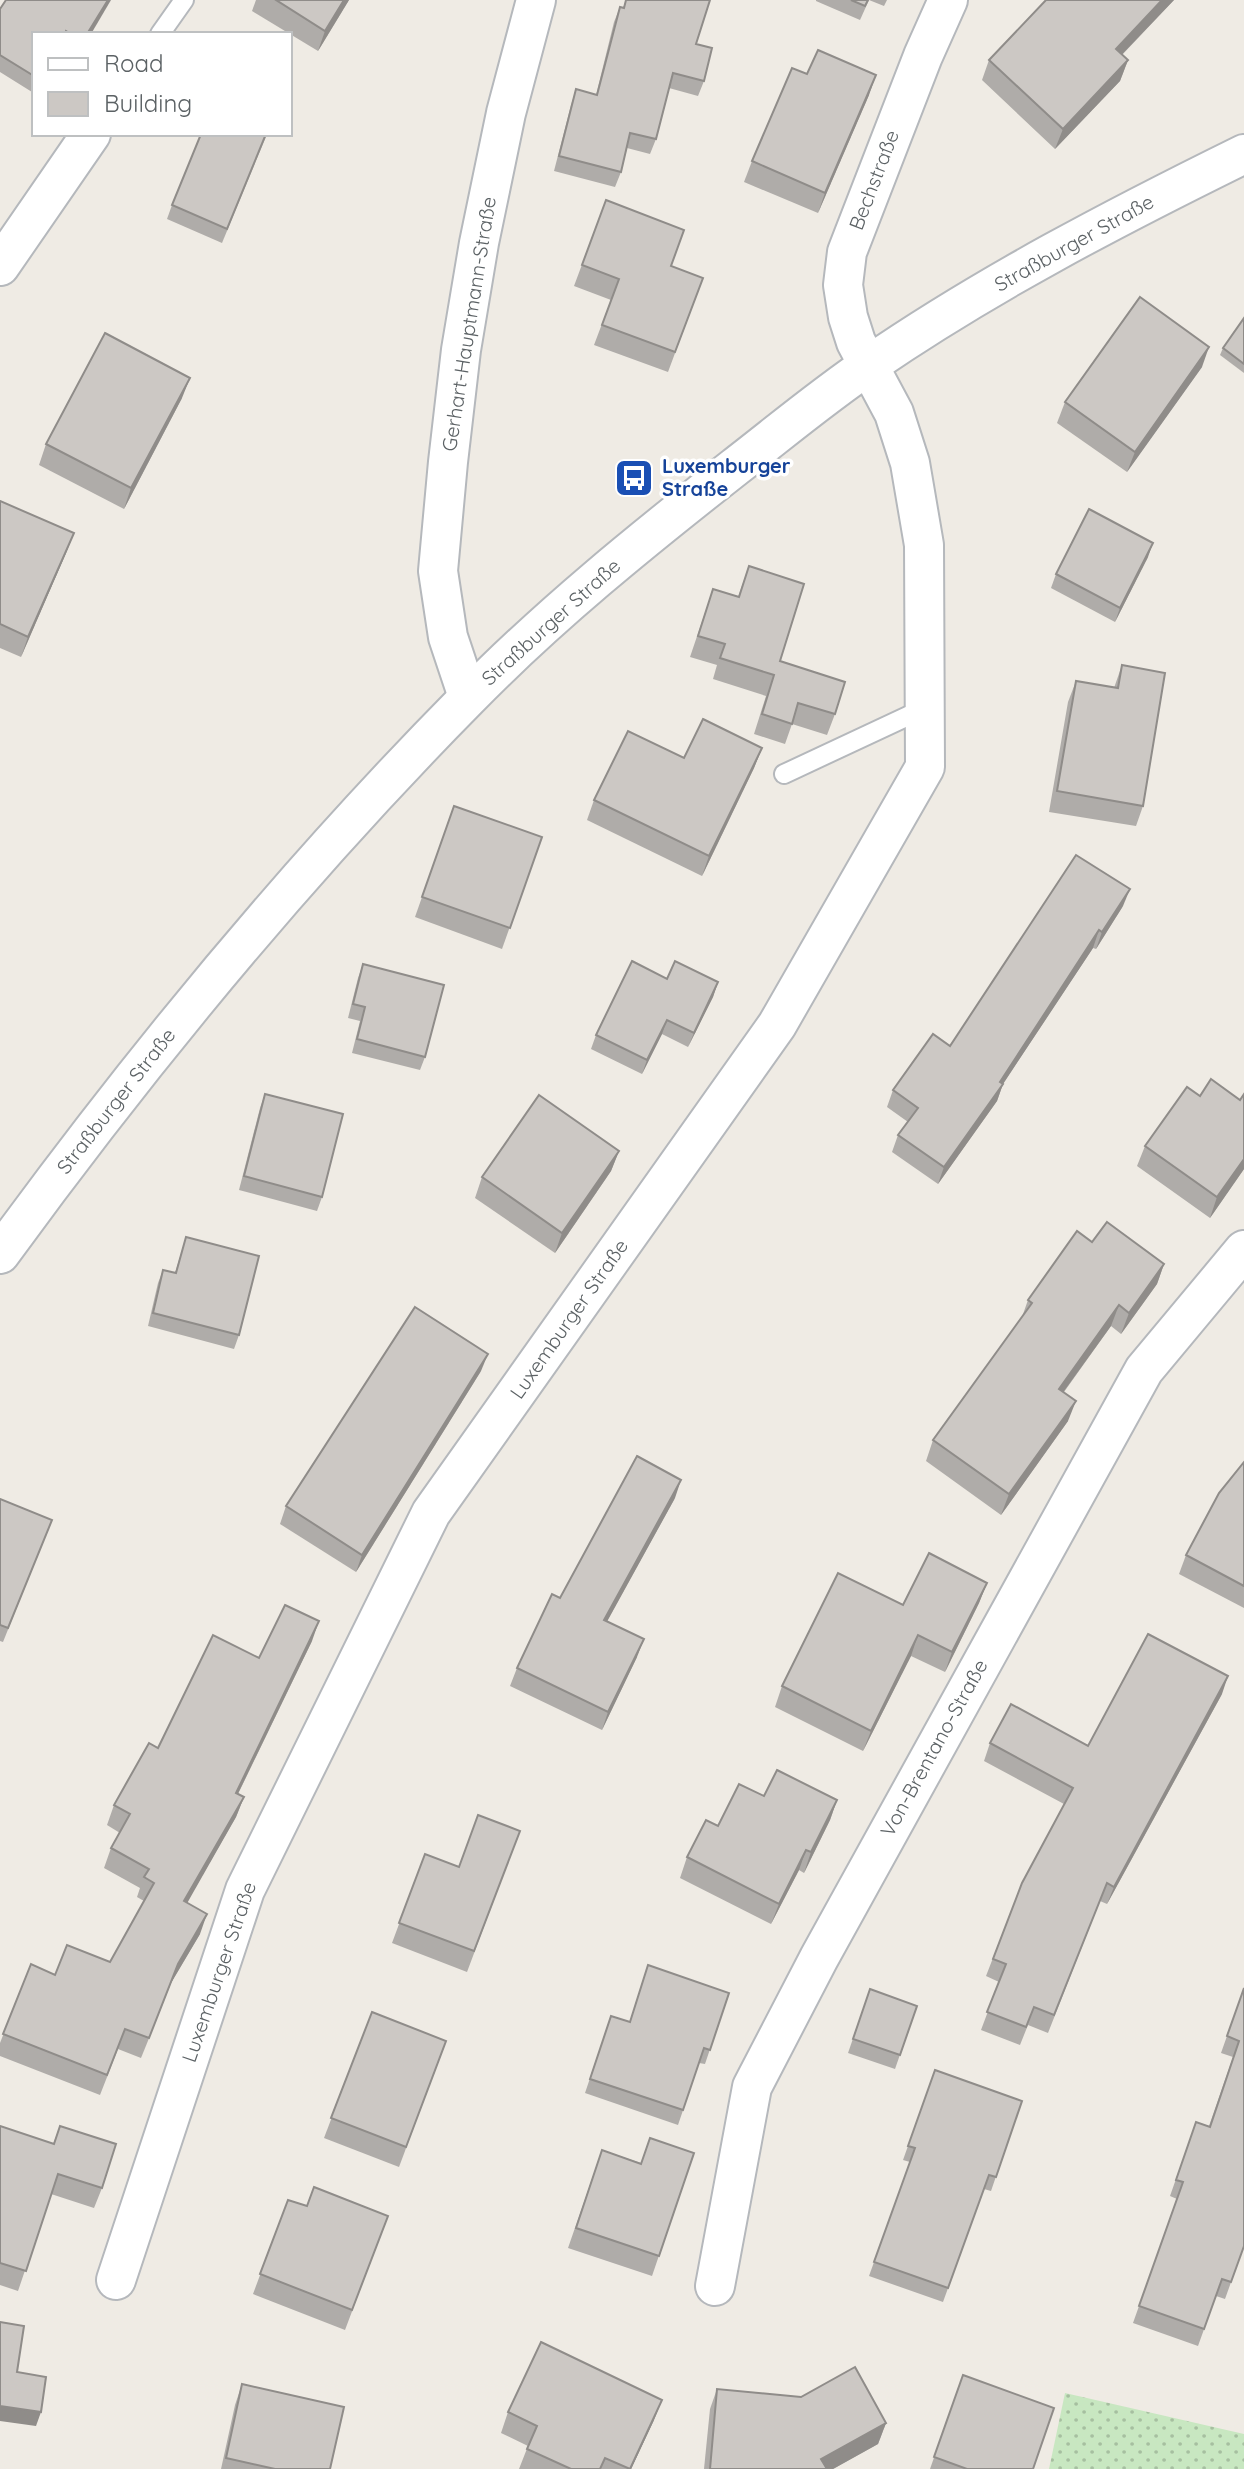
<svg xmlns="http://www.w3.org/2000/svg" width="1244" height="2469" viewBox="0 0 1244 2469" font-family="Quicksand,sans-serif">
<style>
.grass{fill:url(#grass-dots)}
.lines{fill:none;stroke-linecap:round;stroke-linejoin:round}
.service-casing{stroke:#b5b8bc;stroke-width:22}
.minor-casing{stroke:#b5b8bc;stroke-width:42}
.service{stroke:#fff;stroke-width:18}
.minor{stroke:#fff;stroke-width:38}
.wall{fill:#afaca9}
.shaded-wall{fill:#8f8c89}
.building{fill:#ccc8c4;stroke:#8f8c89;stroke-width:2}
.labels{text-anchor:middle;stroke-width:7;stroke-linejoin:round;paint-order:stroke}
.street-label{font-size:20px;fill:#5c6265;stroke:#fff}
.transit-label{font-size:20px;font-weight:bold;fill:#164399;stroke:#fff;text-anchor:start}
</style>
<defs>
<pattern id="grass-dots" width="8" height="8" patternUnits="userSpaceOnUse" patternTransform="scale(2)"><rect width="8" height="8" fill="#c8e7c1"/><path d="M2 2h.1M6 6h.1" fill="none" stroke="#a6bfa0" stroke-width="1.8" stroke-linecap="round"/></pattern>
</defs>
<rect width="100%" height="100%" fill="#efebe4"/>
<polygon class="grass" points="1065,2393 1244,2434 1244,2469 1049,2469"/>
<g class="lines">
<defs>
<g id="service">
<polyline points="160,34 184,0"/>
<polyline points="784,774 923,709"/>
</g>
<g id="minor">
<polyline points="0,266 91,134"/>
<polyline points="468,697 448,637 438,571 448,462 461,350 479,243 506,113 536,0"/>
<path d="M 0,1254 C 143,1058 296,872 467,699 C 549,615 642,540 735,467 C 779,433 823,396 869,365 C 987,284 1116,217 1244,154"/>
<polyline points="116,2280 245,1890 431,1513 777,1025 925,767 924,545 910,463 894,413 856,342 848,317 843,285 847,252 923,56 948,0"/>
<polyline points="715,2286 752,2087 819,1958 1144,1370 1244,1250"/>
</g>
</defs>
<use href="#service" class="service-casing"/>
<use href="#minor" class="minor-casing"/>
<use href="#service" class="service"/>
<use href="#minor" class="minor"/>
</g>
<g class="wall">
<polygon points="256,0 349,0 318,51 252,11"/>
<polygon points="816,0 869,0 860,20 816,1"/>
<polygon points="869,0 887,0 884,6"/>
<polygon points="1046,0 1174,0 1122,55 1128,60 1120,81 1055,149 982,80 989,60"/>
<polygon points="620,7 696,44 704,81 698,96 669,88 656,139 650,154 627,148 621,172 615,187 554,171 571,105 576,89 596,95 614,22"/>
<polygon points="0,9 91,34 34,34 34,89 32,92 0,72"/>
<polygon points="807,74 869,95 818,213 744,182 752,161"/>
<polygon points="267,134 222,243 167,219 172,205"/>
<polygon points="606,200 671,266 703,278 668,372 594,345 611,300 574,286"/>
<polygon points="1244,318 1244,373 1220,355 1223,348"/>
<polygon points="1202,367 1127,472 1057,423 1065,402"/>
<polygon points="182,398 124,509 39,465 46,444"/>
<polygon points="0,501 74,533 66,553 21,657 0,648"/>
<polygon points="1148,557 1115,622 1051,588 1056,574"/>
<polygon points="749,566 780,661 835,714 827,735 792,724 785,744 754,734 766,696 713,679 717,665 690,657 713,589 738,597"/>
<polygon points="1122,665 1143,806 1136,826 1049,812 1068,702 1076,681 1114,688"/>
<polygon points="762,748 754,768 702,876 587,820 594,800 684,758"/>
<polygon points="454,806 542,837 502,949 415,917"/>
<polygon points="1123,906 1096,949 1093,948 1003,1084 997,1101 938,1184 892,1152 898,1135 908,1122 887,1107 893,1090"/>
<polygon points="363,964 425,1057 420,1070 352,1053 360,1021 348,1018 358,978"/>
<polygon points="667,979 718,982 713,997 688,1047 662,1034 642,1074 591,1049 596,1035"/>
<polygon points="265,1094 322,1197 317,1211 239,1190 260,1108"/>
<polygon points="1244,1094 1244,1169 1210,1218 1137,1166 1145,1146 1200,1096 1240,1100"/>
<polygon points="619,1151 611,1171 555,1253 475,1198 482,1177"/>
<polygon points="186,1237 239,1335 234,1349 148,1326 158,1283 163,1270 175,1273"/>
<polygon points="1092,1242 1164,1264 1157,1284 1121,1334 1111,1326 1064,1392 1068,1421 1001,1515 926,1461 933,1440 1022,1317 1028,1300"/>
<polygon points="481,1371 356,1572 280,1524 286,1506"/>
<polygon points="1244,1462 1244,1608 1179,1574 1186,1555"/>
<polygon points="675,1498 607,1621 637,1657 602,1730 510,1686 517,1668 560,1598"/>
<polygon points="0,1499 52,1520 3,1642 0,1641"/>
<polygon points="987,1583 979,1603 945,1672 911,1656 863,1751 775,1707 782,1686 903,1605"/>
<polygon points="312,1641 238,1794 244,1797 236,1817 187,1902 200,1934 171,1983 141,2058 118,2049 100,2095 0,2056 0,2043 31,1964 55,1975 110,1962 144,1901 137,1897 140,1888 104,1868 111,1848 120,1833 107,1825 114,1805 158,1748 259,1658"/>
<polygon points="1222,1694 1107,1904 1100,1901 1048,2033 1028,2025 1020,2045 981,2030 999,1982 986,1976 1022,1883 1064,1804 984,1761 990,1743 1088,1746"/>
<polygon points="764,1796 837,1800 830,1820 804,1873 799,1870 771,1924 680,1878 687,1857 718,1826"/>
<polygon points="520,1831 467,1972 392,1943 425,1854 459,1867"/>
<polygon points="648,1965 729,1993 705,2064 699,2063 678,2125 585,2093 611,2016 630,2022"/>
<polygon points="1244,1988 1244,2246 1225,2299 1216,2296 1198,2346 1133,2323 1177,2199 1170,2196 1196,2122 1209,2126 1233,2057 1221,2053"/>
<polygon points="870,1989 917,2006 895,2069 848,2053"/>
<polygon points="372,2012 446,2041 399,2167 324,2138"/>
<polygon points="935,2070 1022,2101 991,2191 984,2189 943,2302 869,2276 910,2162 903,2160"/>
<polygon points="0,2126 53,2144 60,2126 102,2188 94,2208 51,2194 18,2291 0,2285"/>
<polygon points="602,2150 641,2163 694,2153 652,2276 568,2248"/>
<polygon points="288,2200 307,2206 388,2216 345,2330 253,2294"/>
<polygon points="963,2375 1033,2469 930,2469"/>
<polygon points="242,2384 330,2469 221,2469 235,2405"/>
<polygon points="717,2389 886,2423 878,2444 833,2469 704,2469 710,2409"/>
<polygon points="508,2412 654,2420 631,2469 519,2469 528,2446 501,2433"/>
</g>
<g class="shaded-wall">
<polygon points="108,0 111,0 91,34 87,34"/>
<polygon points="344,0 349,0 318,51 325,31"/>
<polygon points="1162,0 1174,0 1108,69 1116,49"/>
<polygon points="1128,60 1120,81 1055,149 1063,129"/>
<polygon points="876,75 869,95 818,213 825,193"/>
<polygon points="1209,347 1202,367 1127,472 1135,452"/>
<polygon points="190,378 182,398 124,509 131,488"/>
<polygon points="74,533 66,553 21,657 28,637"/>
<polygon points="1153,543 1148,557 1115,622 1120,608"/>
<polygon points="762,748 754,768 702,876 709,856"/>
<polygon points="1130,889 1123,906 1096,949 1102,932"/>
<polygon points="1099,930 1093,948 1003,1084 997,1101 938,1184 944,1167"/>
<polygon points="718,982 713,997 688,1047 694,1033"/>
<polygon points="667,1020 662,1034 642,1074 647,1060"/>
<polygon points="619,1151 611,1171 555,1253 562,1233"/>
<polygon points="1244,1159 1244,1169 1210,1218 1217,1197"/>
<polygon points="1164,1264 1157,1284 1121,1334 1129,1313"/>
<polygon points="1119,1305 1111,1326 1051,1409 1059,1389"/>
<polygon points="488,1354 481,1371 356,1572 362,1555"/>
<polygon points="1076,1401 1068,1421 1001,1515 1009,1494"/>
<polygon points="681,1480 675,1498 598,1638 604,1620"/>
<polygon points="987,1583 979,1603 945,1672 952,1652"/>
<polygon points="319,1621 312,1641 229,1812 236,1793"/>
<polygon points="918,1635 911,1656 863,1751 871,1731"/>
<polygon points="644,1639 637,1657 602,1730 608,1712"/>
<polygon points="1228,1676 1222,1694 1107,1904 1114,1887"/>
<polygon points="244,1797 236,1817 177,1921 184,1901"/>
<polygon points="837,1800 830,1820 804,1873 811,1852"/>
<polygon points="806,1850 799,1870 771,1924 779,1904"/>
<polygon points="207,1914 200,1934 171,1983 141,2058 178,1964"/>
<polygon points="662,2400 654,2420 631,2469 630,2469"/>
<polygon points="0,2406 41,2412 36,2426 0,2421"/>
<polygon points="886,2423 878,2444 833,2469 817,2469 821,2459"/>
</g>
<g class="building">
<polygon points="6,0 108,0 87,34 71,34 66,31 65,34 34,34 34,76 0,55 0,9"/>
<polygon points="276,0 344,0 325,31"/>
<polygon points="626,0 710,0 696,44 712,48 704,81 673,73 656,139 630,133 621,172 559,156 576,89 597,95 620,7 624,8"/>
<polygon points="851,0 868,0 865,6"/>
<polygon points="1046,0 1162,0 1116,49 1128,60 1063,129 989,60"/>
<polygon points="818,50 876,75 825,193 752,161 792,68 807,74"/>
<polygon points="201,134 266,134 227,229 172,205"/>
<polygon points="606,200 684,230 671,266 703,278 675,352 602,325 619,279 582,265"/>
<polygon points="1140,297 1209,347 1135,452 1065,402"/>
<polygon points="1244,318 1244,364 1223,348"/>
<polygon points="105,333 190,378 131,488 46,444"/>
<polygon points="0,501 74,533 28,637 0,624"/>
<polygon points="1089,509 1153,543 1120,608 1056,574"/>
<polygon points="749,566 804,584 780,661 845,682 835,714 798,703 792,724 762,714 774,675 720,658 725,644 698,636 713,589 739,597"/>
<polygon points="1122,665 1165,673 1143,806 1057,791 1076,681 1118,688"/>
<polygon points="703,719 762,748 709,856 594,800 628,731 684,758"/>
<polygon points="454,806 542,837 510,928 422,897"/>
<polygon points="1076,855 1130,889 1102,932 1099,930 1000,1082 1003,1084 944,1167 898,1135 918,1108 893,1090 933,1034 950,1046"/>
<polygon points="632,961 667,979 675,961 718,982 694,1033 667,1020 647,1060 596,1035"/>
<polygon points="363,964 444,985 425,1057 357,1039 365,1007 353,1004"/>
<polygon points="1211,1079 1240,1100 1244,1094 1244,1159 1217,1197 1145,1146 1187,1087 1200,1096"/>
<polygon points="265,1094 343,1114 322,1197 244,1176"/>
<polygon points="539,1095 619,1151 562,1233 482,1177"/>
<polygon points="1107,1222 1164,1264 1129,1313 1119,1305 1059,1389 1076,1401 1009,1494 933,1440 1032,1303 1028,1300 1077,1231 1092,1242"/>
<polygon points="186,1237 259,1256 239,1335 153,1313 163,1270 176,1273"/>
<polygon points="415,1307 488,1354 362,1555 286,1506"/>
<polygon points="637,1456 681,1480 604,1620 644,1639 608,1712 517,1668 552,1594 560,1598"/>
<polygon points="1244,1462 1244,1586 1186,1555 1219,1493"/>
<polygon points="0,1499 52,1520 8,1628 0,1625"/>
<polygon points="929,1553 987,1583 952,1652 918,1635 871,1731 782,1686 838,1573 903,1605"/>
<polygon points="285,1605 319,1621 236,1793 244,1797 184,1901 207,1914 178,1964 149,2038 125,2029 107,2075 3,2034 31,1964 55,1975 67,1945 110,1962 154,1883 144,1877 149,1869 111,1848 130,1814 114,1805 149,1743 158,1748 213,1635 259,1658"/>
<polygon points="1148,1634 1228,1676 1114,1887 1107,1883 1054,2015 1034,2007 1026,2027 987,2012 1006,1964 993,1959 1022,1883 1073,1788 990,1743 1011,1704 1088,1746"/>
<polygon points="777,1770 837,1800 811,1852 806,1850 779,1904 687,1857 706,1820 718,1826 739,1784 764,1796"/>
<polygon points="478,1815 520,1831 474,1951 399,1923 425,1854 459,1867"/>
<polygon points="648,1965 729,1993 710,2050 704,2048 683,2110 590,2079 611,2016 630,2022"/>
<polygon points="1244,1988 1244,2246 1231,2282 1222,2279 1204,2329 1139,2306 1183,2182 1176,2180 1196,2122 1210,2127 1239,2041 1227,2036"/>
<polygon points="870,1989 917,2006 900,2055 853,2039"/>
<polygon points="372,2012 446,2041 406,2147 331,2118"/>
<polygon points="935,2070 1022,2101 996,2177 989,2175 948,2288 874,2262 915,2148 908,2146"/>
<polygon points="0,2126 54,2144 60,2126 116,2144 102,2188 58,2174 26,2271 0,2263"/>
<polygon points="650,2138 694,2153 659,2256 576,2228 602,2150 641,2164"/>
<polygon points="314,2187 388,2216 352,2310 260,2274 288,2200 307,2206"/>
<polygon points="0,2322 24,2326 17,2372 46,2377 41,2412 0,2406"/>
<polygon points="541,2342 662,2400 630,2469 605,2458 600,2469 571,2469 527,2449 537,2426 508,2412"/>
<polygon points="855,2367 886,2423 821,2459 827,2469 710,2469 717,2389 801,2397"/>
<polygon points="963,2375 1054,2408 1033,2469 967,2469 934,2457"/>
<polygon points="242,2384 344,2407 330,2469 275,2469 226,2458"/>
</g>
<defs>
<symbol id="bus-square" viewBox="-11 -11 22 22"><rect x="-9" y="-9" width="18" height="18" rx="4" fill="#1a4fb4" stroke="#fff"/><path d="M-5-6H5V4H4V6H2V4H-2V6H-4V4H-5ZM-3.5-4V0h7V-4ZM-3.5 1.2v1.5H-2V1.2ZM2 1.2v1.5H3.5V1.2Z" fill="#fff"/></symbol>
</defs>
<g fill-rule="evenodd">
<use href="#bus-square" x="612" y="456" width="44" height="44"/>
</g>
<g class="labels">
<g class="street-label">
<text transform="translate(874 180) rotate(-69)" y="7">Bechstraße</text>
<text transform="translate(1074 243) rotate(-29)" y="7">Straßburger Straße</text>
<text transform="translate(469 324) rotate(-81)" y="7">Gerhart-Hauptmann-Straße</text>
<text transform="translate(551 622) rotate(-42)" y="7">Straßburger Straße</text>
<text transform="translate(116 1101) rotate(-52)" y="7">Straßburger Straße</text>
<text transform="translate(569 1319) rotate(-55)" y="7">Luxemburger Straße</text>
<text transform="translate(934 1748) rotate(-61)" y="7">Von-Brentano-Straße</text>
<text transform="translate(219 1972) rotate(-71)" y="7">Luxemburger Straße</text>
</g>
<g class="transit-label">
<text x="662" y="473">Luxemburger<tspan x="662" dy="23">Straße</tspan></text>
</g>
</g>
<rect x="32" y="32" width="260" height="104" fill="#ffffff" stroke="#bec0c1" stroke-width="2"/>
<rect x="48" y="58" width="40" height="12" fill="#ffffff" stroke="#bec0c1" stroke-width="2"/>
<text x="104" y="72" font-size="24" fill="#5c6265">Road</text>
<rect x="48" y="92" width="40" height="24" fill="#ccc8c4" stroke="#bec0c1" stroke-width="2"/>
<text x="104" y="112" font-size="24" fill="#5c6265">Building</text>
</svg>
